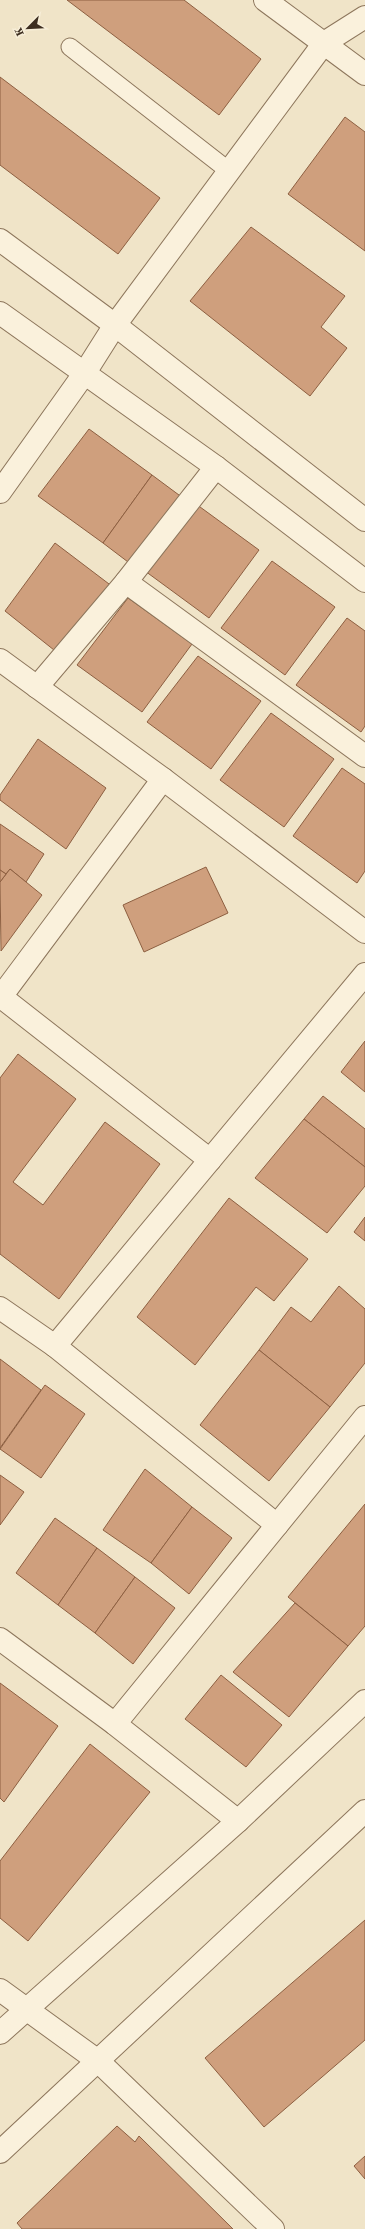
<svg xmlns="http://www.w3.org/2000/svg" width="365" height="2229" viewBox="0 0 365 2229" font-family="'Source Serif 4',serif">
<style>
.building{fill:#cf9f7d;stroke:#8d5f41}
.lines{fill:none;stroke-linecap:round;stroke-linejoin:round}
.service-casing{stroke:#8d765c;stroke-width:19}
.minor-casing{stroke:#8d765c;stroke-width:24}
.tertiary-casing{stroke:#8d765c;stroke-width:24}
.service{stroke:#faf1dc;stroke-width:17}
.minor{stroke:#faf1dc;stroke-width:22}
.tertiary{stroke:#faf1dc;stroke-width:22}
</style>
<rect width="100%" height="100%" fill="#f0e4c8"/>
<g class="building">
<polygon points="67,0 184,0 261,59 219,115"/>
<polygon points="0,77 160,198 118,254 0,165"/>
<polygon points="345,117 365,132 365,251 288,194"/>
<polygon points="251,227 345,296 321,327 347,348 310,396 190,301"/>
<polygon points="89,429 152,475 103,543 38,496"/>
<polygon points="152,475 183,498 132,565 103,543"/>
<polygon points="196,504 259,550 209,618 145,571"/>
<polygon points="55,543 113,587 59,654 5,611"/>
<polygon points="272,561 335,607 285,675 221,628"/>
<polygon points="128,598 192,644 142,712 77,665"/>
<polygon points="347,618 365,631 365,726 361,732 296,685"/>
<polygon points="198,656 261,701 211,769 147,722"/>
<polygon points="271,713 334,759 284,827 220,780"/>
<polygon points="38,739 106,788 66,849 0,800 0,795"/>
<polygon points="342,768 365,784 365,871 357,883 293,836"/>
<polygon points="0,824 44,854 26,882 10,869 6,874 0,870"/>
<polygon points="206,867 228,913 144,952 123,905"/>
<polygon points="10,869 42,895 1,951 0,882"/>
<polygon points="0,870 6,874 0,882"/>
<polygon points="365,1041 365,1092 341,1072"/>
<polygon points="18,1054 76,1099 13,1182 43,1205 105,1122 160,1164 59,1299 0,1254 0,1078"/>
<polygon points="323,1096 365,1129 365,1167 304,1119"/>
<polygon points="304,1119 365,1167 365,1186 327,1233 255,1178"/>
<polygon points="229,1198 308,1259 274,1301 256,1287 195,1365 137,1317"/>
<polygon points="365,1217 365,1241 354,1232"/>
<polygon points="339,1286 365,1309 365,1363 330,1407 259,1350 291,1307 311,1322"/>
<polygon points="259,1350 330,1407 269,1481 200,1425"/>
<polygon points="0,1359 41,1390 0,1448"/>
<polygon points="45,1385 85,1414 41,1478 0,1449"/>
<polygon points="145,1469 192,1507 151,1563 103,1530"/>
<polygon points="0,1475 24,1492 0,1525"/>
<polygon points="365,1504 365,1626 348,1646 288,1597"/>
<polygon points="192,1507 232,1538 189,1594 151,1563"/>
<polygon points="55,1518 97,1548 58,1605 16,1573"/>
<polygon points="97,1548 135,1577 95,1633 58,1605"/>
<polygon points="135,1577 175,1608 133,1664 95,1633"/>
<polygon points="295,1603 348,1646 289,1717 233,1672"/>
<polygon points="221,1675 282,1725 246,1767 185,1719"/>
<polygon points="0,1683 58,1726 4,1802 0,1798"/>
<polygon points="90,1744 150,1792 28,1941 0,1918 0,1861"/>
<polygon points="365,1920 365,2040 264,2127 205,2058"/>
<polygon points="117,2126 135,2142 139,2136 233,2229 22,2229 17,2223"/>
<polygon points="365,2156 365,2179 354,2166"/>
</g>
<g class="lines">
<defs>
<polyline id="service" points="70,47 229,171"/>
<g id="minor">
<polyline points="265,0 365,74"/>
<polyline points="0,240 115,325 365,520"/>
<polyline points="0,313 216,467 365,581"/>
<polyline points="0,492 84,374 115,325 324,43 365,17"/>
<polyline points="126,582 365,756"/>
<polyline points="0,660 163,779 365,932"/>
<polyline points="37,687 126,582 216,467"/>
<polyline points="0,996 210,1160"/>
<polyline points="0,998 163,779"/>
<polyline points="0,1308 55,1346 277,1525"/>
<polyline points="55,1346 365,974"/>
<polyline points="0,1639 115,1724 238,1821"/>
<polyline points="115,1724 365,1417"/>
<polyline points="0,1990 98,2061 273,2229"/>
</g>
<g id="tertiary">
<polyline points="0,2033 238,1821 365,1701"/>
<polyline points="0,2152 365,1811"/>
</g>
</defs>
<use href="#service" class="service-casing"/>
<use href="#minor" class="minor-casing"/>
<use href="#tertiary" class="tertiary-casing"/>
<use href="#service" class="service"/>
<use href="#minor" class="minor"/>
<use href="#tertiary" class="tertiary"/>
</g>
<g transform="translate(28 28) rotate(246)" stroke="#f7eed8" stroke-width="3" paint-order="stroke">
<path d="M0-3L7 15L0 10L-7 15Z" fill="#3d2e20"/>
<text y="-6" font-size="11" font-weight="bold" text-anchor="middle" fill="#3d2e20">K</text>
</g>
</svg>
